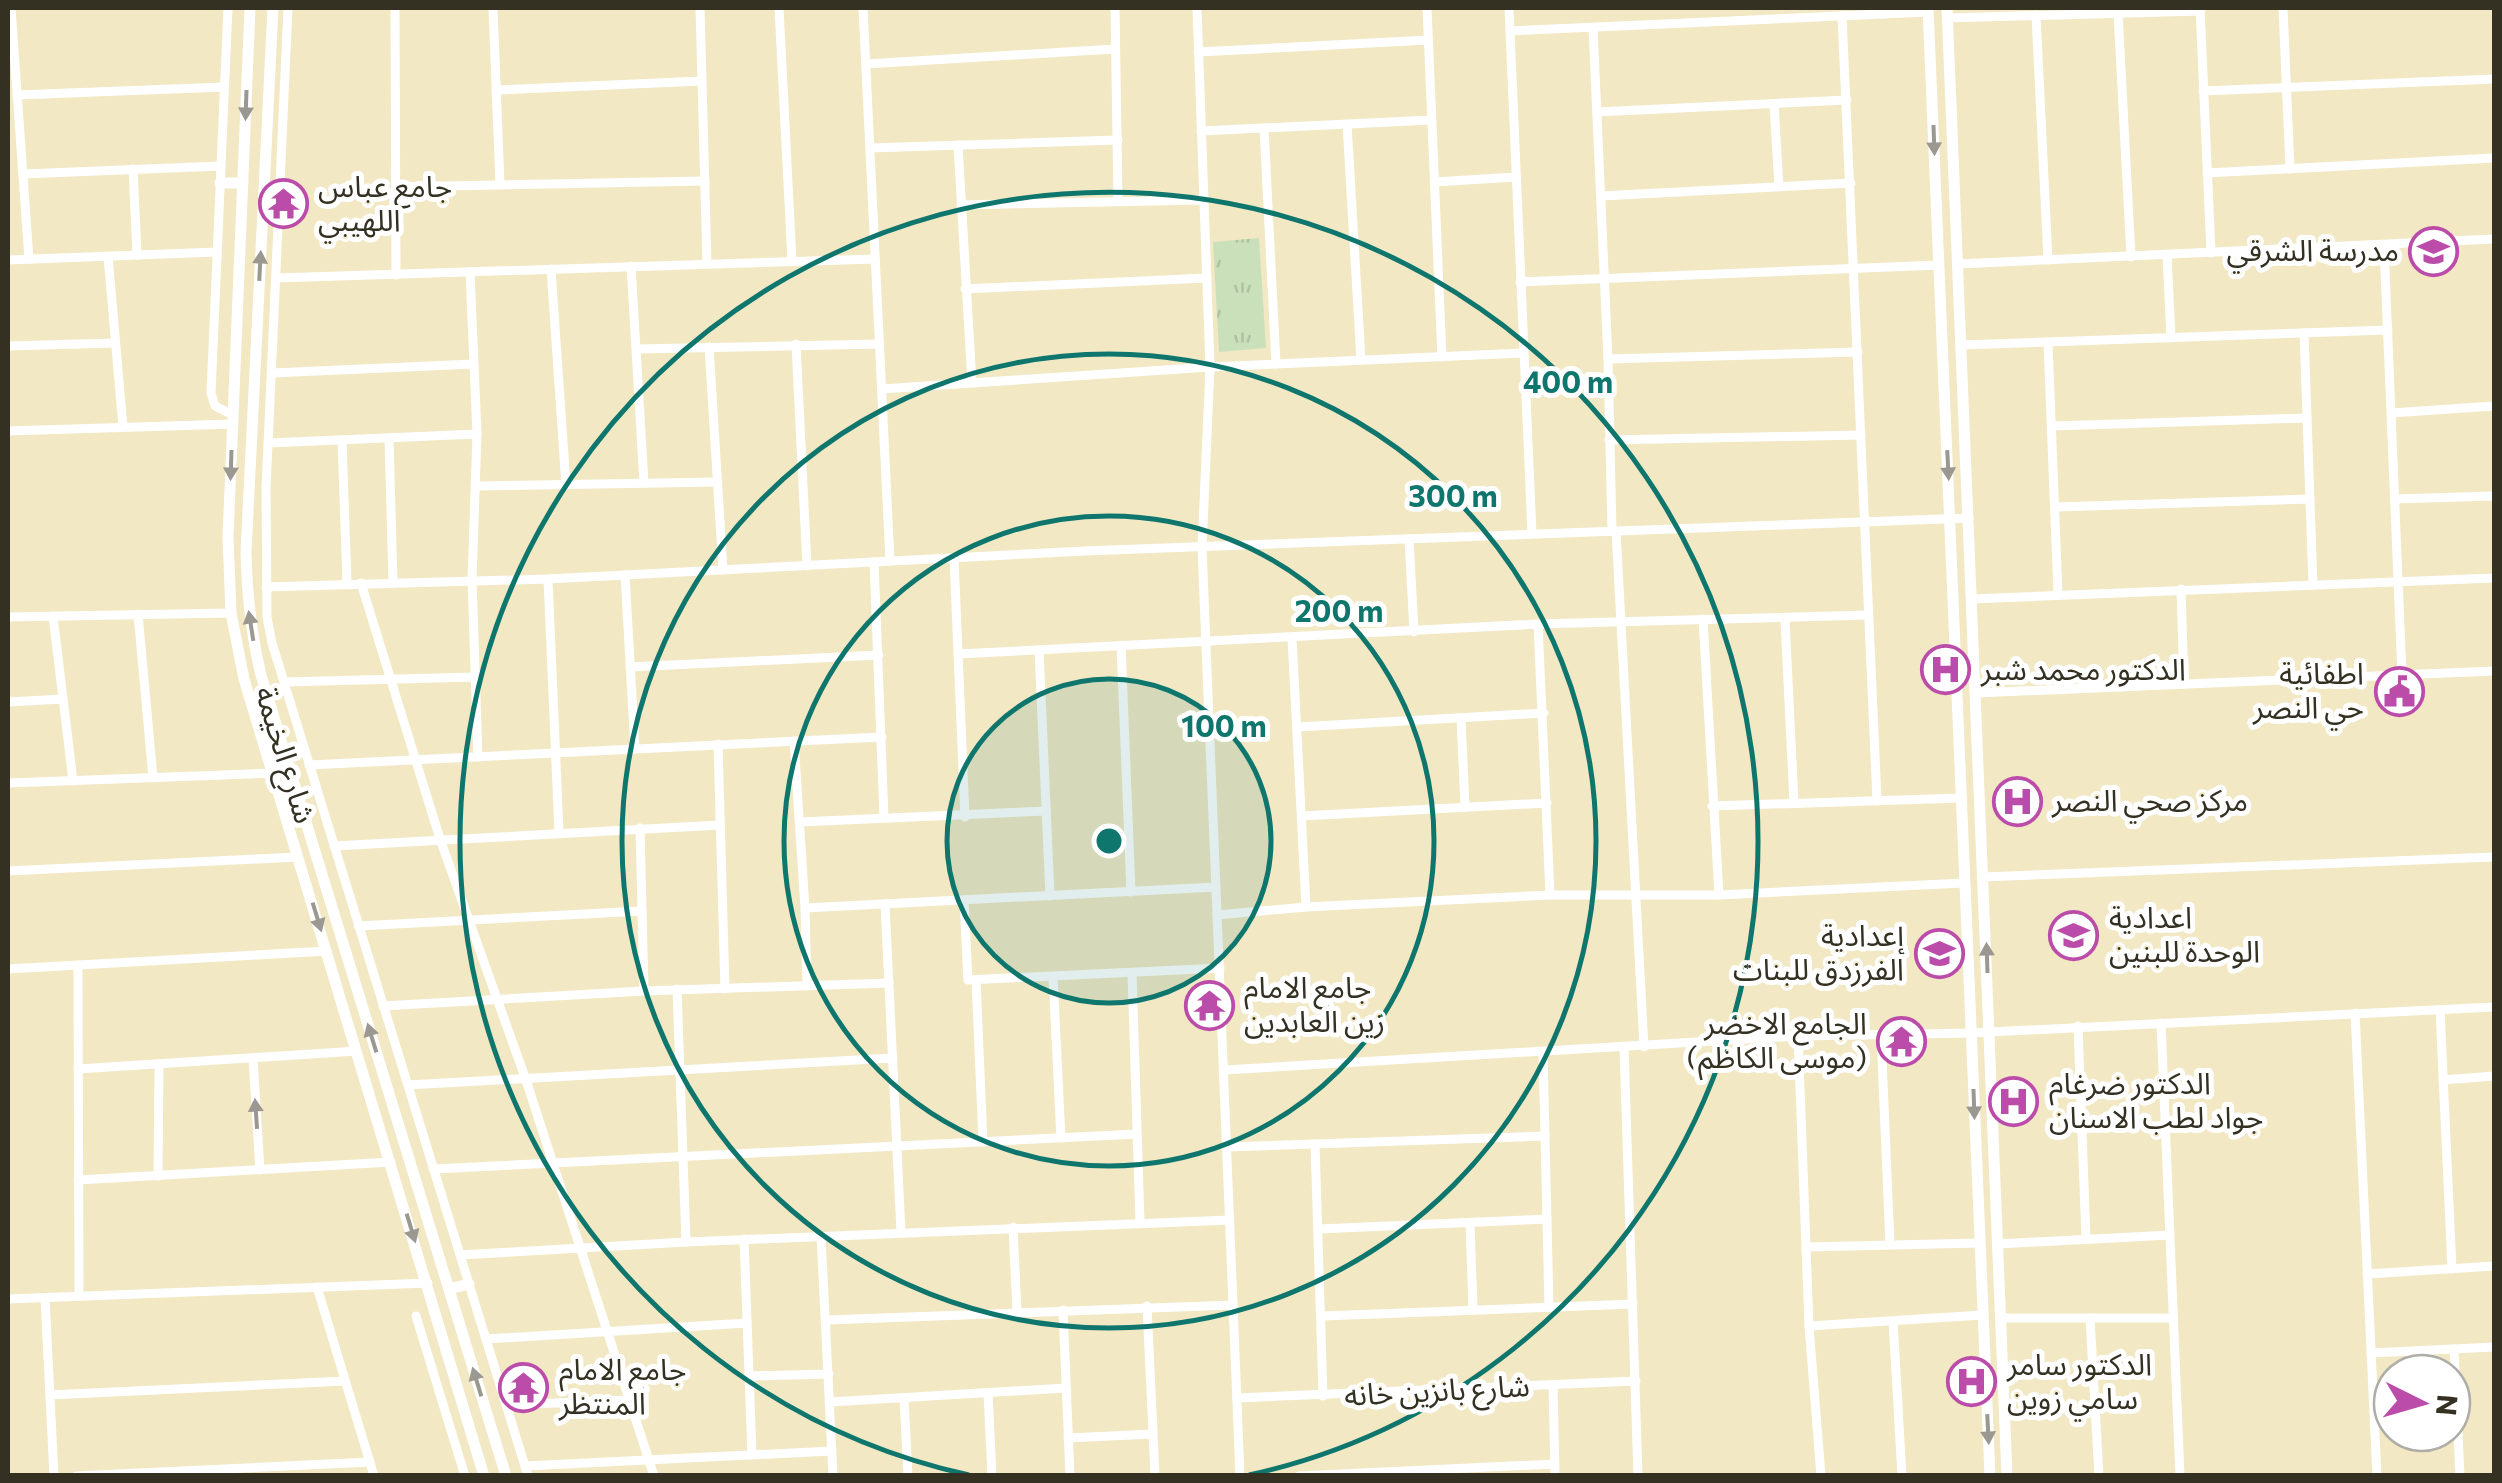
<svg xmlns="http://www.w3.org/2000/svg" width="2502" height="1483" viewBox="0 0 2502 1483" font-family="Commissioner,'Noto Sans Arabic',sans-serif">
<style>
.park{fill:url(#park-tufts)}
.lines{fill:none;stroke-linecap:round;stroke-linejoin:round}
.minor{stroke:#fff;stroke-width:9}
.tertiary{stroke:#fff;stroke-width:11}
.oneway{fill:#9a9891}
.ring{fill:none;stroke:#0f766e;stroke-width:5}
.labels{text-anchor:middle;stroke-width:10;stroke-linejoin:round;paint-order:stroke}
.poi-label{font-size:30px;fill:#343123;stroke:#fff;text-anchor:start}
.street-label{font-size:30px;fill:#343123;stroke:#fff}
.centre{fill:#0f766e;stroke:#fff;stroke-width:5}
.ring-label{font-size:30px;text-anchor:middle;font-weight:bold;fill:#0f766e;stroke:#fff;stroke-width:10;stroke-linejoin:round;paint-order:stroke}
</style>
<defs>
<pattern id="park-tufts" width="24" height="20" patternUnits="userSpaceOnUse" patternTransform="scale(2.5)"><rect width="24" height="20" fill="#cae0bb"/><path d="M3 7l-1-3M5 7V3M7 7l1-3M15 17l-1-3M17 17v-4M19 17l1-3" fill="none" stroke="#aec1a0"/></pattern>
</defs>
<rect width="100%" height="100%" fill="#f2e8c4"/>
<polygon class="park" points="1259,238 1266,348 1219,352 1213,242"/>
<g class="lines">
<g class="minor">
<polyline points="11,8 29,259"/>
<polyline points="228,8 211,393 215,406 233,415"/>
<polyline points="288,8 266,488 267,617 272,643 528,1476"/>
<polyline points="395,8 396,275"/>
<polyline points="493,8 500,185"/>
<polyline points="700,8 707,264"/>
<polyline points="779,8 792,261"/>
<polyline points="863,8 890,561"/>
<polyline points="1115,8 1118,200"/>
<polyline points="1197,8 1210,367 1202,548 1240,1476"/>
<polyline points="1427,8 1442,357"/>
<polyline points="1509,8 1532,534"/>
<polyline points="2200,8 2211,253"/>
<polyline points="2283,8 2290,169"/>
<polyline points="2118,13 2131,257"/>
<polyline points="2036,15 2048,260"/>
<polyline points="1842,16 1877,801"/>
<polyline points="1947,18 2200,11"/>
<polyline points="1593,28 1608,359 1612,531"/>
<polyline points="1510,31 1928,12"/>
<polyline points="1198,52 1428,40"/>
<polyline points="866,64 1115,49"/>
<polyline points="496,90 702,81"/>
<polyline points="2203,91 2494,79"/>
<polyline points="17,95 224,87"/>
<polyline points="1774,104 1779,187"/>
<polyline points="1597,112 1847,100"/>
<polyline points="1347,124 1361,360"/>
<polyline points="1264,128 1276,364"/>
<polyline points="1201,131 1432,120"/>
<polyline points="958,145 972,383"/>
<polyline points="870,148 1118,140"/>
<polyline points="133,169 137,255"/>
<polyline points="2207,173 2494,158"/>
<polyline points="23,174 221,166"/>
<polyline points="1434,182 1516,177"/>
<polyline points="396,187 705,181"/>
<polyline points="1601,196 1851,183"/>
<polyline points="961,205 1204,200"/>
<polyline points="2384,246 2402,675"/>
<polyline points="2167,255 2171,338"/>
<polyline points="108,256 123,427"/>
<polyline points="8,260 217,252"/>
<polyline points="1958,264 2494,239"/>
<polyline points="631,266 644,483"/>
<polyline points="551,269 566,485"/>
<polyline points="470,272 477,434 472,580 478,757"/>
<polyline points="276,278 875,259"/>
<polyline points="1520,282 1939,265"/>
<polyline points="965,289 1207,278"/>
<polyline points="2304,333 2313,585"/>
<polyline points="2048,343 2058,594"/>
<polyline points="796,344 807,566"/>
<polyline points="1961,345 2388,330"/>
<polyline points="8,346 115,343"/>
<polyline points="709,347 723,570"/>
<polyline points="637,349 879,344"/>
<polyline points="1608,359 1858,352"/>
<polyline points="272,373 474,364"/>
<polyline points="882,389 1210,367 1523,353"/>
<polyline points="2391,413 2494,406"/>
<polyline points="2052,426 2307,418"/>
<polyline points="8,431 233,424"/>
<polyline points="389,438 393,583"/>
<polyline points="342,440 347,584"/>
<polyline points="1609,440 1861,435"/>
<polyline points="269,443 477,434"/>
<polyline points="477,486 718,482"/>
<polyline points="2395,499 2494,496"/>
<polyline points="2056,507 2310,499"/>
<polyline points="1616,531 1644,1047"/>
<polyline points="1409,539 1414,632"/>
<polyline points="954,558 965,817"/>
<polyline points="874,562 884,818"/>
<polyline points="625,575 635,749"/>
<polyline points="548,579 559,832"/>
<polyline points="361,583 440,839 526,1080 654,1476"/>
<polyline points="266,587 548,579 1084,551 1969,518"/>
<polyline points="2181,589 2184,684"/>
<polyline points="1972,599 2494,578"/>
<polyline points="138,614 153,778"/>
<polyline points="53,616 73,781"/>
<polyline points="8,617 231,613"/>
<polyline points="1703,619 1719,895"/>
<polyline points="1785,620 1794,803"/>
<polyline points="1538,624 1550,895"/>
<polyline points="1292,638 1306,907"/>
<polyline points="1121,645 1131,892"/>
<polyline points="1039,650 1050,896"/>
<polyline points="958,654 1538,624 1868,615"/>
<polyline points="630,667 879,655"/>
<polyline points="284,682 475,677"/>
<polyline points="1976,693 2494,671"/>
<polyline points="8,702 63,699"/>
<polyline points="1461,718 1465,807"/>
<polyline points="1298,727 1544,713"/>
<polyline points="794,741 805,908 807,986"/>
<polyline points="718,744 725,989"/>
<polyline points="309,765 882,737"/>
<polyline points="8,783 273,773"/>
<polyline points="1712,806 1961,798"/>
<polyline points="1302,816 1547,803"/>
<polyline points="800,822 1046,811"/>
<polyline points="640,828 644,991"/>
<polyline points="334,846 720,825"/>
<polyline points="8,871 298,857"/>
<polyline points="1983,877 2494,857"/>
<polyline points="964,900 968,980 1220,968"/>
<polyline points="885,904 901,1232"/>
<polyline points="805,908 1216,887"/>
<polyline points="1217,915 1306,907 1550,895 1719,895 1964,883"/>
<polyline points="358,926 642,911"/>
<polyline points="78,965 79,1296"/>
<polyline points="8,969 327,951"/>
<polyline points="1132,973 1140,1222"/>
<polyline points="1053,977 1061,1138"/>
<polyline points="976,980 983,1142"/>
<polyline points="677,989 686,1242"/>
<polyline points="383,1006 644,991 889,983"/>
<polyline points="2440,1010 2452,1269"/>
<polyline points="2355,1013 2377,1476"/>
<polyline points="2161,1023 2180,1476"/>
<polyline points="2078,1026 2086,1239"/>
<polyline points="1881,1035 1890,1244"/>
<polyline points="1798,1036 1809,1326 1821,1476"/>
<polyline points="1624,1048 1638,1476"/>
<polyline points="1543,1053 1549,1307"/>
<polyline points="253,1058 260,1170"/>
<polyline points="78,1069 357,1051"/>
<polyline points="1224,1070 1798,1036 1970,1033 2494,1007"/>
<polyline points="2443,1080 2494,1076"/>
<polyline points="408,1085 893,1058"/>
<polyline points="1315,1144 1323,1396"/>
<polyline points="1227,1147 1545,1136"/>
<polyline points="433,1169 1137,1134"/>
<polyline points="158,1176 159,1064"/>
<polyline points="78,1180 391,1162"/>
<polyline points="1470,1223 1473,1310"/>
<polyline points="1013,1227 1017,1312"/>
<polyline points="1319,1229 1547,1219"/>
<polyline points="821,1236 833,1476"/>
<polyline points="744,1239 752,1455"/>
<polyline points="1998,1244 2170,1235"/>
<polyline points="1807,1247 1979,1243"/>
<polyline points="460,1255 686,1242 1230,1220"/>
<polyline points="2367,1274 2494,1266"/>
<polyline points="317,1287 374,1476"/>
<polyline points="45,1298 54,1476"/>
<polyline points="8,1299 428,1283"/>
<polyline points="1147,1306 1155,1476"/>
<polyline points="1063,1310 1070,1476"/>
<polyline points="416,1316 465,1476"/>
<polyline points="1323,1316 1633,1304"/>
<polyline points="2001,1318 2173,1318"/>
<polyline points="2090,1318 2099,1476"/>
<polyline points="827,1320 1233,1305"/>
<polyline points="1893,1321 1902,1476"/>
<polyline points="1809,1326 1982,1315"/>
<polyline points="486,1339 747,1323"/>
<polyline points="2454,1349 2460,1476"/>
<polyline points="2371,1353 2494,1347"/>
<polyline points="749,1376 829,1374"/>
<polyline points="1553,1385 1555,1476"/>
<polyline points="988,1393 992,1476"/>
<polyline points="50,1395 345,1381"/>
<polyline points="1237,1398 1636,1381"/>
<polyline points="904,1399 908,1476"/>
<polyline points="830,1402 1066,1388"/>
<polyline points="506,1405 629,1400"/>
<polyline points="1068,1438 1153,1434"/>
<polyline points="525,1466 832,1451"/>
<polyline points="76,1476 370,1462"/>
<polyline points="1299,1476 1555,1464"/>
</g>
<g class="tertiary">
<polyline points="250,8 228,537 231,613 244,679 484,1476"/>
<path d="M 273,8 L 246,552 C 247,595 251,634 261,675 L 506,1476"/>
<polyline points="1928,8 1990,1476"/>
<polyline points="1947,8 2007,1476"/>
<polyline points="220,183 243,183"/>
<polyline points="449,1289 469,1284"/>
</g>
</g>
<defs><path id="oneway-solid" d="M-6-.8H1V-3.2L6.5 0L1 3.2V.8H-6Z" transform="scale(2.5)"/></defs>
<g class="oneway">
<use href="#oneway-solid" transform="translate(246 105) rotate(92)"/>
<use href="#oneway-solid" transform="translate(1934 140) rotate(88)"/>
<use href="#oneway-solid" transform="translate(260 266) rotate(-87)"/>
<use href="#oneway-solid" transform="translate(231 465) rotate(92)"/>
<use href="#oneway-solid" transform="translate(1948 465) rotate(87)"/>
<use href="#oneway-solid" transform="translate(251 626) rotate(-99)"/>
<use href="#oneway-solid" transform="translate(317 917) rotate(73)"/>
<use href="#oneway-solid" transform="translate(1987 958) rotate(-92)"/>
<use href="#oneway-solid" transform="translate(372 1038) rotate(-107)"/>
<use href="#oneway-solid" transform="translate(1974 1104) rotate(88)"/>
<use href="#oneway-solid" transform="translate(256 1114) rotate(-94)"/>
<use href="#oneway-solid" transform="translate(411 1228) rotate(73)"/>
<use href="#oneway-solid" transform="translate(477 1382) rotate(-107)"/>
<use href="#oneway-solid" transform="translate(1988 1429) rotate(87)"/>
</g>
<circle cx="1109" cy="841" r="162" fill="#0f766e" fill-opacity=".12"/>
<g class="ring">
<circle cx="1109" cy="841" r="162"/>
<circle cx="1109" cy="841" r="325"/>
<circle cx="1109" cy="841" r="487"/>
<path d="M969 1475A649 649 0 1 1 1249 1475"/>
</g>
<defs>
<symbol id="temple-ring" viewBox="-11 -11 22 22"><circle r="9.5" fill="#fff" stroke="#bc4ca9" stroke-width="1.5"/><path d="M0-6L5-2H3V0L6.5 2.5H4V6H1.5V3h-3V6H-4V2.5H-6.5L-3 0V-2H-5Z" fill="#bc4ca9"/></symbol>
<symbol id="school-ring" viewBox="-11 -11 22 22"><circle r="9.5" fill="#fff" stroke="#bc4ca9" stroke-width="1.5"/><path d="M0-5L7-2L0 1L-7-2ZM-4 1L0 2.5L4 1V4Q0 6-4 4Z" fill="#bc4ca9"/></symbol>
<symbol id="hospital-ring" viewBox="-11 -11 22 22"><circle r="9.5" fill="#fff" stroke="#bc4ca9" stroke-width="1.5"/><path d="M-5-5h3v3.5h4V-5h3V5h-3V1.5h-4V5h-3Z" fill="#bc4ca9"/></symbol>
<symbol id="civic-ring" viewBox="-11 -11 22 22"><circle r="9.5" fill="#fff" stroke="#bc4ca9" stroke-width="1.5"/><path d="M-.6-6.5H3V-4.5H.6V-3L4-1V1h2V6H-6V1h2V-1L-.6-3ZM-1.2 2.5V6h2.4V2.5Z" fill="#bc4ca9"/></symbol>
</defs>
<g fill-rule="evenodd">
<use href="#temple-ring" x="256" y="176" width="55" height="55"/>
<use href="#school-ring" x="2406" y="224" width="55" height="55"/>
<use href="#hospital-ring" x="1918" y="642" width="55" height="55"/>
<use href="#civic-ring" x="2372" y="664" width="55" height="55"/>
<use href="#hospital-ring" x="1990" y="774" width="55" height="55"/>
<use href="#school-ring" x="2046" y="908" width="55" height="55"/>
<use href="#school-ring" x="1912" y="926" width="55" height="55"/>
<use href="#temple-ring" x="1182" y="978" width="55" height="55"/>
<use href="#temple-ring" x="1874" y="1014" width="55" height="55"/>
<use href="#hospital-ring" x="1986" y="1074" width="55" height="55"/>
<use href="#hospital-ring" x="1944" y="1354" width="55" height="55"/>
<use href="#temple-ring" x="496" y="1360" width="55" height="55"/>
</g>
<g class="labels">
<g class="poi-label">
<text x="318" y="197">جامع عباس<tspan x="318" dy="34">اللهيبي</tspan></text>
<text x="2399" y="261" text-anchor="end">مدرسة الشرقي</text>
<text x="1981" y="680">الدكتور محمد شبر</text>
<text x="2364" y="684" text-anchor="end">اطفائية<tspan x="2364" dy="34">حي النصر</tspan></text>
<text x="2052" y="811">مركز صحي النصر</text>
<text x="2109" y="928">اعدادية<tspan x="2109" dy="34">الوحدة للبنين</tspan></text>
<text x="1904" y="946" text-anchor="end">إعدادية<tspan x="1904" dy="34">الفرزدق للبنات</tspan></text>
<text x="1244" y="998">جامع الامام<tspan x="1244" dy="34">زين العابدين</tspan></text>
<text x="1867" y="1034" text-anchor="end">الجامع الاخضر<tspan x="1867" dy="34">(موسى الكاظم)</tspan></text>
<text x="2049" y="1094">الدكتور ضرغام<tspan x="2049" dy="34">جواد لطب الاسنان</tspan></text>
<text x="2007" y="1375">الدكتور سامر<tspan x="2007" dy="34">سامي زوين</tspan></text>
<text x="559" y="1380">جامع الامام<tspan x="559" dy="34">المنتظر</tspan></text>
</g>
<g class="street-label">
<text transform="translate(285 755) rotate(73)" y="10">شارع الخيمة</text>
<text transform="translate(1437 1391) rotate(-3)" y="10">شارع بانزين خانه</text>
</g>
</g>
<circle cx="1109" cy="841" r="15" class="centre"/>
<g class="ring-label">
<text x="1568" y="393">400 m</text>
<text x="1453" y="507">300 m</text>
<text x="1339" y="622">200 m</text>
<text x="1224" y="737">100 m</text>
</g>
<rect width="2502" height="1483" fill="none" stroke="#343123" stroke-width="20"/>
<g transform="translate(2422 1403) rotate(95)"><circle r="48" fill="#ffffff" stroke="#aeada7" stroke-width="2.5"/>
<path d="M0-8L18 38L0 25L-18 38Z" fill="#bc4ca9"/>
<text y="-15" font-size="28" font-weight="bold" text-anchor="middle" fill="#343123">N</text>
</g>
</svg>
